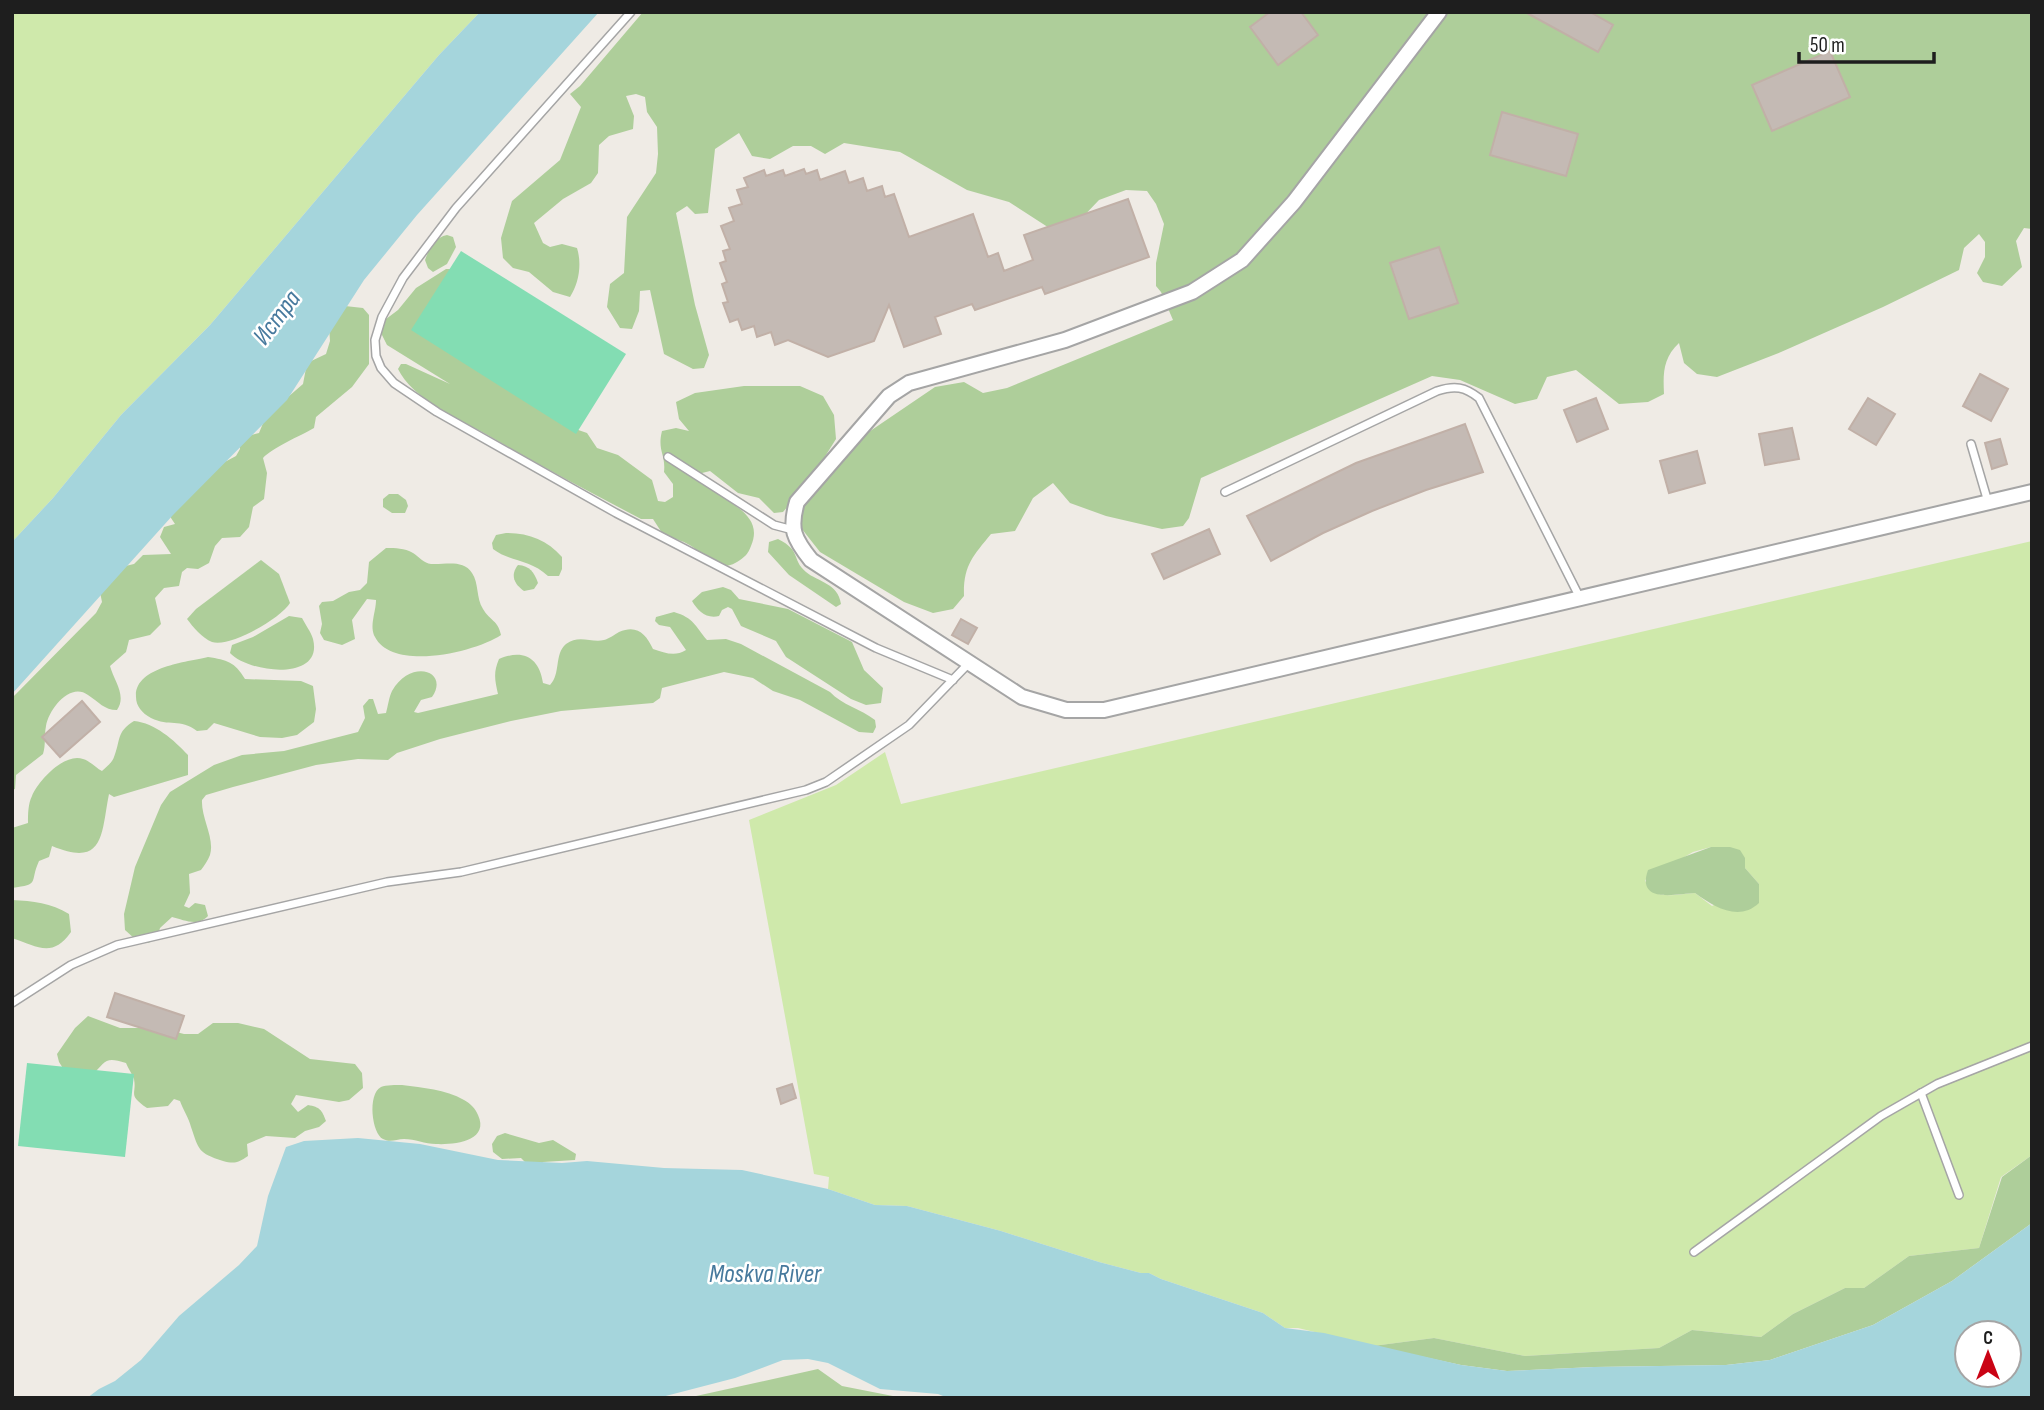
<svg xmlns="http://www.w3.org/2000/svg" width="2044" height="1410" viewBox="0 0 2044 1410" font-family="'Sofia Sans Condensed',sans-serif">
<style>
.grass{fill:#cfe9ab;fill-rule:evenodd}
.forest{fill:#aece9a}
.pitch{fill:#83ddb3}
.water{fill:#a5d5dc;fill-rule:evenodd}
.building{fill:#c4bab4;stroke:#c1b0a7;stroke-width:2}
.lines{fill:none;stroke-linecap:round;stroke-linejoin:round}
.service-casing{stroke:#a5a5a5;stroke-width:10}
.minor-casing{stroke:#a5a5a5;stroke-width:18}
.service{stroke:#fff;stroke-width:7}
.minor{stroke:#fff;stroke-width:14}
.labels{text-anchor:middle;stroke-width:5;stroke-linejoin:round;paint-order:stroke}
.water-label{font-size:26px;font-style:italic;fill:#46799d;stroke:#fff}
</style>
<rect width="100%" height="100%" fill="#efebe5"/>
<g class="grass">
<polygon points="12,12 480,12 439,55 210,325 121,415 53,498 12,542"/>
<path d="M 2032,541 L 2032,1155 L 2001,1177 L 1979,1248 L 1909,1256 L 1864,1288 L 1845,1288 L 1793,1314 L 1761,1337 L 1692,1330 L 1659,1348 L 1525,1356 L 1434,1338 L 1373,1346 L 1298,1328 L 1285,1328 L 1263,1313 L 1161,1279 L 1149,1273 L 1141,1273 L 1099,1262 L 1001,1231 L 907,1206 L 875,1205 L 828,1189 L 829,1177 L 814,1174 L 749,820 L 836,785 L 885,752 L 901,804 ZM 1711,847 C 1729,847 1745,846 1745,868 L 1759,884 L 1712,906 L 1695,893 C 1677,894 1651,902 1645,880 L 1693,852 Z"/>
</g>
<g class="forest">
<path d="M 643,12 L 2032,12 L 2032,229 L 2024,228 L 2016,241 L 2022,267 L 2002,286 L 1983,282 L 1977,273 L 1985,257 L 1985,242 L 1979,234 L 1964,248 L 1959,270 L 1883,307 L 1781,352 L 1717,377 L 1697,374 L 1684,363 L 1679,343 C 1663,358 1663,373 1664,394 L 1648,402 L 1619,404 L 1576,370 L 1547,377 L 1537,399 L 1515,404 L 1460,380 L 1432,376 L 1201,478 L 1189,518 L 1183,526 L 1162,529 L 1106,516 L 1070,503 L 1053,483 L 1033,498 L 1015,531 L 991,534 C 973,556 963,566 964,596 L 953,609 L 933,613 L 904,602 L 820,552 L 798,524 L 803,503 L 854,442 L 935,387 L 964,382 L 983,393 L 1007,388 L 1173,320 L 1161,292 L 1156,286 L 1156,263 L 1164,224 L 1156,204 L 1147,191 L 1126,190 L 1099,200 L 1077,223 L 1057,233 L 1009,202 L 967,190 L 900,152 L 844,143 L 825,154 L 811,146 L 793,146 L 770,159 L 752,156 L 739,133 L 715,149 L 708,213 L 695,214 L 687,206 L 676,213 L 695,305 L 709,355 L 704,368 L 693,369 L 664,354 L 650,290 L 640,291 L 639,311 L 632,329 L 620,328 L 607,307 L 610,284 L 624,273 L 627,217 L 656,173 L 658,154 L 657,127 L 647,112 L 645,97 L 636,94 L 626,96 L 634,116 L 633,129 L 609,136 L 599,145 L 598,173 L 591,183 L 563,199 L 534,223 L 543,243 L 550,247 L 562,244 L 577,248 C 582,264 579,283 570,297 L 553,292 L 529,272 L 513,268 L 503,258 L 501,238 L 512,201 L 560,160 L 581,107 L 570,94 L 580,86 Z"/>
<path d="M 447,235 L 453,237 L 456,247 L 447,264 L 433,272 L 428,268 L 425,260 C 429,249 435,237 447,235 Z"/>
<path d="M 446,269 L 455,269 L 561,424 L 587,433 L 597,448 L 618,455 L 652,480 L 658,501 L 665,502 L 673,497 L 673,484 L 664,472 C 666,454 657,451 662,431 L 676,428 L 689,431 L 679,419 L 676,402 L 695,393 L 744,386 L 800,386 L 823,396 L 834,415 L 836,439 L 809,482 L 783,512 L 774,513 L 759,498 L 738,493 L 710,471 L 698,474 C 707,499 768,507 751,546 C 748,554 745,557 737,562 C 727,568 717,567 706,565 C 698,545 684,541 664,536 L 653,519 L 641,519 C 588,491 535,463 484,433 C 457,418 412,398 398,369 L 401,364 L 406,364 L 450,384 L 387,345 L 382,335 L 382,325 L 386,319 L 398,310 L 416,288 Z"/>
<path d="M 345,306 L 363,308 L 369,315 L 369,364 L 352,387 L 316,417 L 314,428 C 300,436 272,448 263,458 L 267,473 L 264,499 L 253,507 L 249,527 L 240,537 L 222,538 L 215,546 L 209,563 L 198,569 L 187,568 L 182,572 L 179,586 L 164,588 L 155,598 L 161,624 L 150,635 L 129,640 L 126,652 L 110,666 C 114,681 127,695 117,710 C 104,710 99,702 88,695 C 70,682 49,709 46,726 C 44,736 46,745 43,754 L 16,775 L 15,789 L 12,790 L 12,698 L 96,613 L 102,602 L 100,592 L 117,568 L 134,564 L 143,555 L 171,554 L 160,537 L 164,527 L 175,524 L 167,512 L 219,465 L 236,456 L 240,449 L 239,441 L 244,437 L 259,433 L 266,416 L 303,384 L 307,363 L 326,354 L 330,341 L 329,326 Z"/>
<polygon points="389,494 398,494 406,500 408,506 405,513 392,513 383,507 383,499"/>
<path d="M 506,533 C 529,533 547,540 562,557 L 562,569 L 559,576 L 548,576 C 530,559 510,562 493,549 L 492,543 L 496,535 Z"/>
<path d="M 778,539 C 802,551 791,559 806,572 C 818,582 838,583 841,604 L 836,607 L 789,575 L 768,552 L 769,542 Z"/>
<path d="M 386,548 C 396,548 404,548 413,553 C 419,557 424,563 431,564 C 445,565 463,559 472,573 C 479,583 476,598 483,609 C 490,621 498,620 501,635 C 476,652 393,672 375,637 C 369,626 376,612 376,600 L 367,599 L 352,620 L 355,639 L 342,645 L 324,640 L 320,633 L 322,624 L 319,606 L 322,602 L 333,601 L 349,592 L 360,590 L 367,583 L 369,562 Z"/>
<path d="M 261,560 L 279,574 L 290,603 C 281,618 230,648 212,642 C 202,638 193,627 187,619 L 196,609 Z"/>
<path d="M 518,565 C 530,566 534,572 538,583 L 534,589 L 524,591 C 514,584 510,575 518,565 Z"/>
<path d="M 723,587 L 731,590 L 739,599 L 788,609 L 852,642 L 864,670 L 883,688 L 881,703 L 866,705 L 851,699 L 786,657 L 776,641 L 741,626 L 732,609 L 728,607 L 722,610 L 719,616 C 706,619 698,611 692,601 L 702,592 Z"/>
<path d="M 674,612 C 694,618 695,626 707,640 L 726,639 L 741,644 L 830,692 C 842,705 861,709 875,720 L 876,727 L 873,733 L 859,732 L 800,700 L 773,691 L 753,678 L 724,672 L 662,688 L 660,698 L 653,703 L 561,711 L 511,721 L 440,739 L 397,753 L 388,760 L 358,759 L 316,765 L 233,787 L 206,795 L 202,800 C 201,818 215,838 210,855 C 208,860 204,866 201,870 L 189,874 L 190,893 L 184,906 L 189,908 L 195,903 L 205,905 L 208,916 C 198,927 184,920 172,917 L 160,928 L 157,939 L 148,943 L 135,939 L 125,930 L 124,914 L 135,867 L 161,805 L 170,792 L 214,765 L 242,755 L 284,751 L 358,732 L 365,718 L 363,706 L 369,699 L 373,699 L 378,714 L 386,713 C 388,706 389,697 392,691 C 411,658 450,671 432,697 L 421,700 L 414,712 L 418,713 L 498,694 C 495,680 493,673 499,659 C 523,649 539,657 543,683 L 550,685 C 561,674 554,654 566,644 C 579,634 591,643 604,640 C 609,639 615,634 619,632 C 637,624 646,634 653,649 C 665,653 675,657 686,650 L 670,627 L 659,625 L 655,621 L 656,617 Z"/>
<path d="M 289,616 L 302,618 C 305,624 311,632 313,639 C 324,682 248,673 230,653 L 232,645 L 253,637 Z"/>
<path d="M 208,657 C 227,660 235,662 245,679 L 301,681 L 313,686 L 316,709 L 314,722 L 297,735 L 282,738 L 260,737 L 214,723 L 207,730 L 197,731 C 180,718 169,727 151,718 C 142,713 136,706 136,697 C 134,667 187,662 208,657 Z"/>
<path d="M 134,721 C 155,723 174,740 188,755 L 188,775 L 114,797 L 109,794 C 101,834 105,868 52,846 L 49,857 L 39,861 C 29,883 41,884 12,888 L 12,828 L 28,823 C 28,814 28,804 32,796 C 38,781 65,752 83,759 C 90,761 96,768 102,771 C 106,767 112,763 114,757 C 121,740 116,732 134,721 Z"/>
<path d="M 1711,847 L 1730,847 L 1740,850 L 1745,858 L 1745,868 L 1759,884 L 1759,903 C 1739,922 1714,907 1695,893 C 1676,894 1636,904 1648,870 Z"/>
<path d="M 12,900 C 33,901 51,903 69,914 L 71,932 C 52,959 37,946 12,938 Z"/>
<path d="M 88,1016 L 120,1028 L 161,1028 L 184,1034 L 198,1034 L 213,1023 L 238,1023 L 264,1029 L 310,1059 L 355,1064 L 362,1073 L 363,1088 L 349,1100 L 339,1102 L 296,1095 L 291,1104 L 298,1112 L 308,1105 C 320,1107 322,1110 326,1121 L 319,1127 L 305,1131 L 295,1138 L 266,1136 L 247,1144 L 248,1156 C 238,1163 234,1164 223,1161 C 198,1153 199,1150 191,1127 C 189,1118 183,1110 180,1101 L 174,1099 L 168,1106 L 147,1108 C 127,1094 137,1095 134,1079 C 132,1074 128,1068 126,1063 C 104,1056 106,1062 92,1075 L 68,1076 L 59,1062 L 57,1054 L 75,1028 Z"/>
<path d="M 402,1085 C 423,1088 445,1089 464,1100 C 471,1104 475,1108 478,1115 C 490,1141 454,1145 436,1144 C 425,1144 415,1139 404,1139 C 396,1139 391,1143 383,1139 C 372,1134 367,1094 381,1087 C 386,1085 396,1085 402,1085 Z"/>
<polygon points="505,1133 539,1143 553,1140 576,1154 575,1160 543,1162 541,1165 528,1165 521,1158 502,1159 493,1152 492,1144 497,1136"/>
<polygon points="2032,1155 2032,1223 1952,1281 1873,1325 1770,1360 1726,1365 1594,1367 1507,1371 1461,1365 1373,1346 1434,1338 1525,1356 1659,1348 1692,1330 1761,1337 1793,1314 1845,1288 1864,1288 1909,1256 1979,1248 2002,1177"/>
<polygon points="818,1369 842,1386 903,1398 687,1398"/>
</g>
<g class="pitch">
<polygon points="461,251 626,354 576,434 411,330"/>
<polygon points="27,1063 134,1074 125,1157 18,1146"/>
</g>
<g class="water">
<polygon points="480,12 599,12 417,215 364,280 287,400 173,515 12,694 12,542 53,498 121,415 210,325 439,55"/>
<path d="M 358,1138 L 420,1144 L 498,1160 L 562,1163 L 587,1161 L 664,1168 L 742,1170 L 828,1189 L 875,1205 L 907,1206 L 1001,1231 L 1099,1262 L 1141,1273 L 1149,1273 L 1161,1279 L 1263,1313 L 1285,1328 L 1324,1333 L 1461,1365 L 1507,1371 L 1594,1367 L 1726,1365 L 1770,1360 L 1873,1325 L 1952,1281 L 2032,1223 L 2032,1398 L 948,1398 L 938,1394 L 880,1389 L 828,1363 L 808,1359 L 783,1360 L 735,1378 L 658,1398 L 87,1398 L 99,1389 L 115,1381 L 141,1360 L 179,1316 L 239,1265 L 257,1246 L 268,1196 L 286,1147 L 304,1141 ZM 1967,1333 L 2009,1333 L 2009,1375 L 1967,1375 Z"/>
</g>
<g class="building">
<polygon points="1270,12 1301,12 1318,35 1278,65 1250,27"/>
<polygon points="1525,12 1590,12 1613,25 1598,52"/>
<polygon points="1830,51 1850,97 1772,131 1752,85"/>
<polygon points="1502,112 1578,134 1566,176 1490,155"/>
<polygon points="804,169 806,174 817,170 820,180 845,171 849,183 863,178 867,191 882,186 885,197 894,194 909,237 973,214 988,257 998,253 1004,271 1033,260 1024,235 1128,199 1149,257 1045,294 1042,287 975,310 972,304 935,317 941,334 904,347 889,305 874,341 828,357 788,340 775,345 771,332 757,337 754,326 742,330 738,319 730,322 723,303 728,302 722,284 727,282 720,263 726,261 723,251 730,249 721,226 734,221 729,208 742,204 737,190 748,187 744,178 764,170 766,176 783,170 785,176"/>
<polygon points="1439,247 1458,303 1409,319 1390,263"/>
<polygon points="1980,374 2008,389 1991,421 1963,406"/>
<polygon points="1596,398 1608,429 1577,442 1564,410"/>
<polygon points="1868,398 1895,414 1876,445 1849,429"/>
<polygon points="1465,424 1483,472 1426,490 1372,511 1323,533 1271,561 1247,516 1356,463"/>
<polygon points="1792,428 1799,459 1765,465 1759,434"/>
<polygon points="2000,439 2007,464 1992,469 1985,443"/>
<polygon points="1697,451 1705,483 1669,493 1660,461"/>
<polygon points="1209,529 1220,554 1164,579 1152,554"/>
<polygon points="961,619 977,628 968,644 952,635"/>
<polygon points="82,701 100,722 60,757 42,737"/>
<polygon points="115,993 184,1016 176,1039 107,1017"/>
<polygon points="792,1084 796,1098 781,1104 777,1089"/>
</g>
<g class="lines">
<defs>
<g id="service">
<polyline points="631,12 456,208 403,278 382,317 375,340 376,356 381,368 394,383 437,412 616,513 876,648 953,680"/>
<polyline points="1971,444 1988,502"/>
<polyline points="668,457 774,525 793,530"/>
<path d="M 1225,492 L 1437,391 C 1455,385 1465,387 1479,398 L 1580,598"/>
<polyline points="12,1003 71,965 117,945 387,882 461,872 806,790 826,782 909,725 969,663"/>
<polyline points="1921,1093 1959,1195"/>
<polyline points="1694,1252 1881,1116 1937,1084 2032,1046"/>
</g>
<path id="minor" d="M 1439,12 L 1294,202 L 1242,260 L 1192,292 L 1065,340 L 909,383 L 889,396 L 797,502 C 789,529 794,539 811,560 L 1022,697 L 1066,710 L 1104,710 L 2032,492"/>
</defs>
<use href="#service" class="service-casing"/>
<use href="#minor" class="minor-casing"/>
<use href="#service" class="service"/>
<use href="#minor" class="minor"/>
</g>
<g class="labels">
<g class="water-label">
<text transform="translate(276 317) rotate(-53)" y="9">Истра</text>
<text x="765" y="1282">Moskva River</text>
</g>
</g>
<rect width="2044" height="1410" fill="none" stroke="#1e1e1e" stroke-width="28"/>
<g transform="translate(1988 1354)"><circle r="33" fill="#ffffff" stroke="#a5a5a5" stroke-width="2"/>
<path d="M0-5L12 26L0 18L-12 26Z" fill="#ca0314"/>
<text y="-10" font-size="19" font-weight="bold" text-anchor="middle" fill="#1e1e1e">С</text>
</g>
<path d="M1799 52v10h135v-10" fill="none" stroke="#1e1e1e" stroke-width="3.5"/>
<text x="1810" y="52" font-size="21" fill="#1e1e1e" stroke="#ffffff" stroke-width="5" paint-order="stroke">50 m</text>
</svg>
